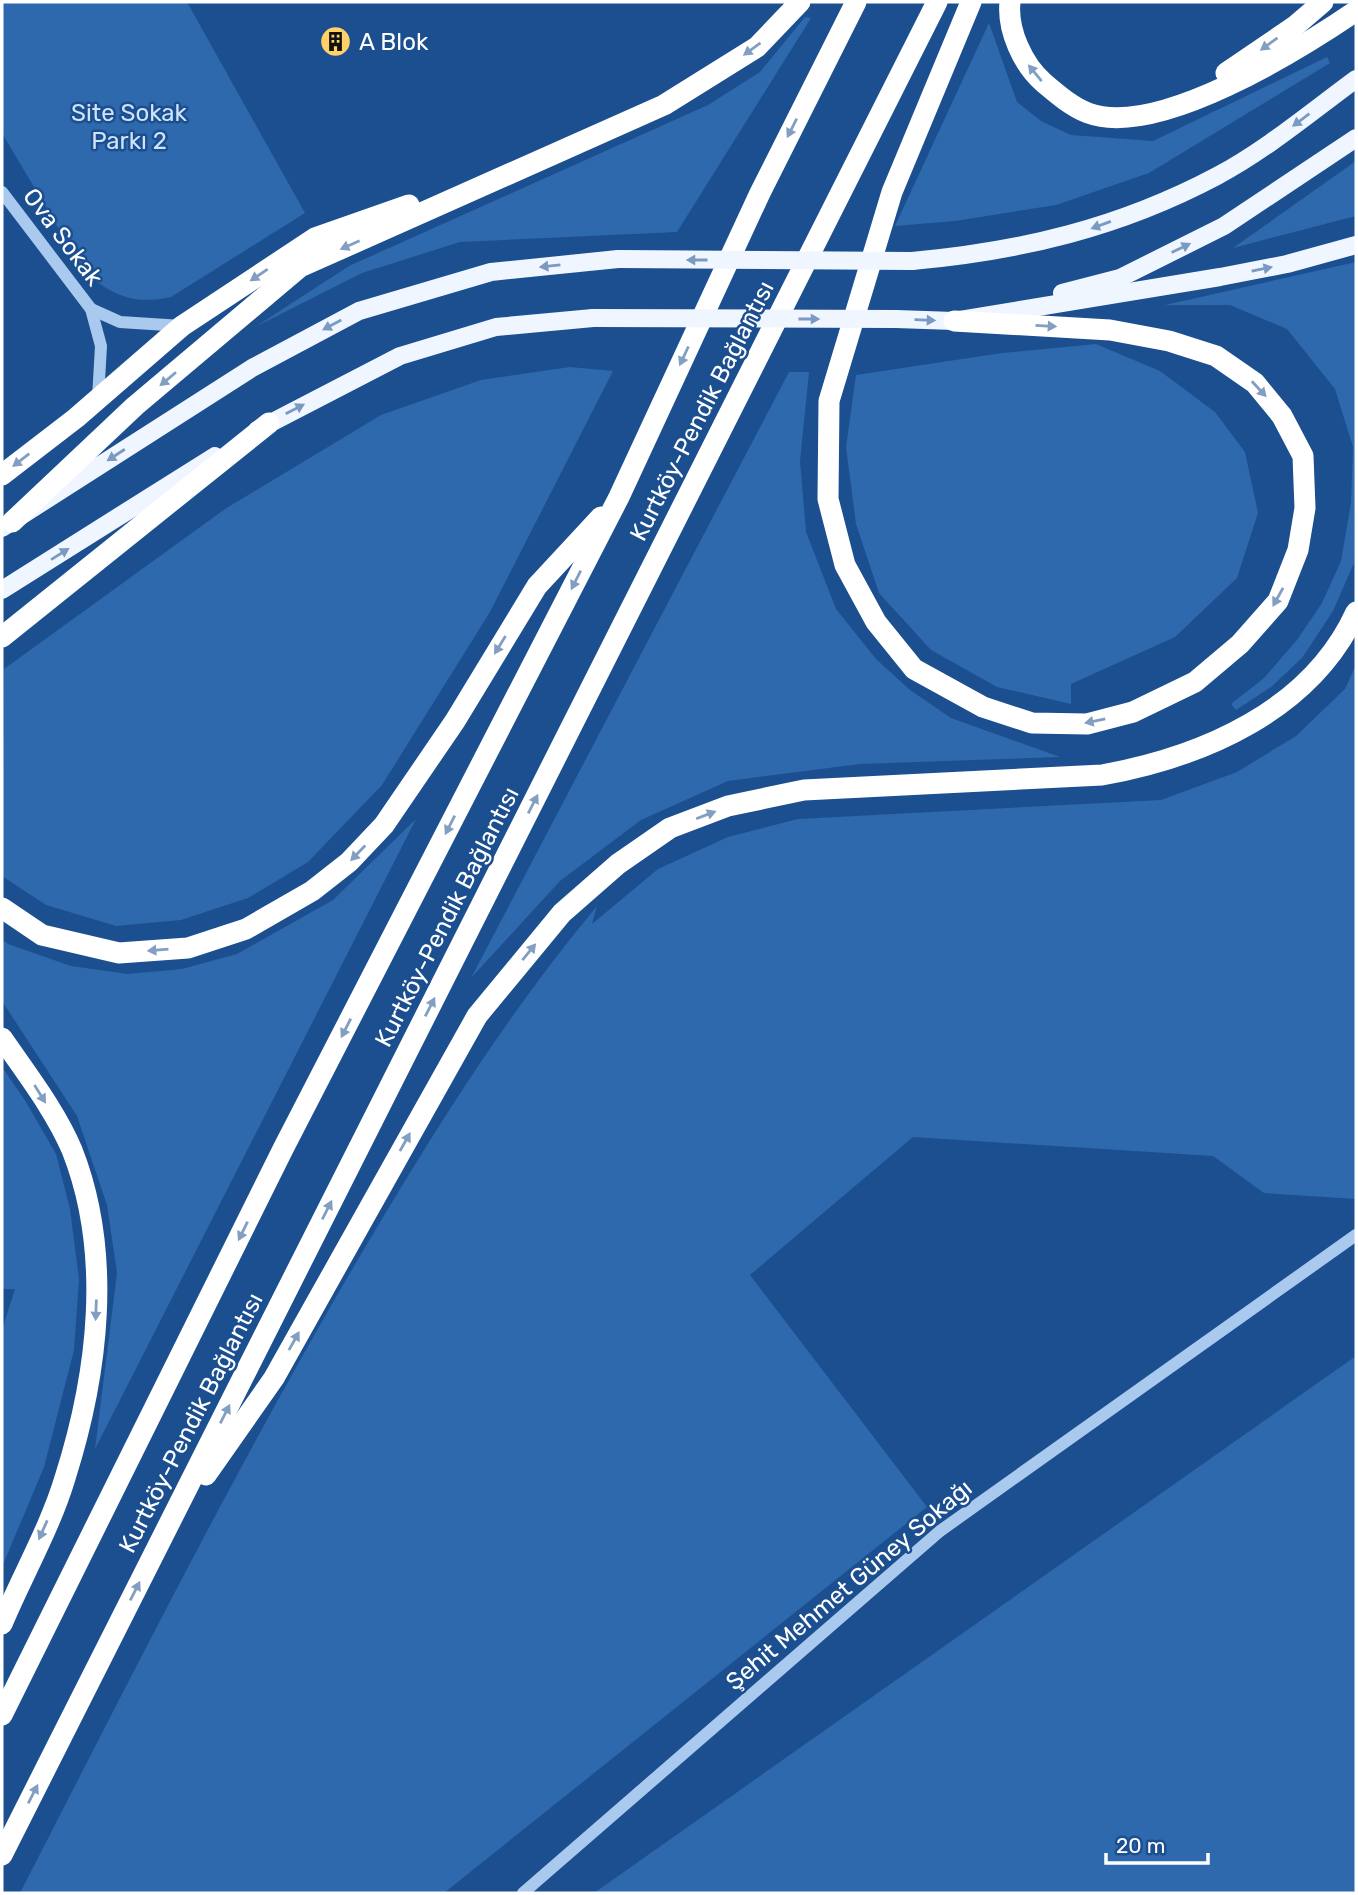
<svg xmlns="http://www.w3.org/2000/svg" width="1358" height="1895" viewBox="0 0 1358 1895" font-family="Rubik,sans-serif">
<style>
.green{fill:#2e69ad}
.lines{fill:none;stroke-linecap:round;stroke-linejoin:round}
.minor{stroke:#a9c9ee;stroke-width:12}
.major{stroke:#f0f6ff;stroke-width:18}
.highway{stroke:#fff;stroke-width:21}
.major-bridge{stroke:#f0f6ff;stroke-width:18}
.oneway{fill:#829ec1}
.oneway2{fill:#7b9ac1}
.labels{text-anchor:middle;stroke-width:5;stroke-linejoin:round;paint-order:stroke}
.poi-label{font-size:24px;fill:#fff;stroke:#1b4f8f;text-anchor:start}
.park-label{font-size:24px;fill:#cfe3fa;stroke:#1b4f8f}
.street-label{font-size:24px;fill:#fff;stroke:#1b4f8f}
</style>
<rect width="100%" height="100%" fill="#1b4f8f"/>
<g class="green">
<path d="M 2,2 L 187,2 L 305,213 L 171,297 C 133,305 115,296 85,273 L 2,133 Z"/>
<polygon points="805,17 811,18 677,232 460,242 362,273 255,327 349,266 708,105 760,72"/>
<polygon points="989,23 1017,102 1041,121 1071,135 1153,141 1327,57 1330,63 1149,173 1056,205 955,221 895,226"/>
<polygon points="1356,161 1356,216 1233,248"/>
<polygon points="1356,262 1354,563 1333,611 1302,658 1271,687 1236,710 1231,704 1264,678 1297,640 1322,603 1341,561 1351,503 1353,447 1335,389 1287,329 1230,305 1165,305"/>
<polygon points="1096,344 1160,371 1215,412 1245,452 1258,513 1237,578 1175,637 1071,684 1071,704 997,687 931,650 879,593 856,524 846,447 856,375 1002,353"/>
<polygon points="570,367 613,371 490,612 382,785 308,862 248,898 181,920 116,926 46,905 2,876 4,669 225,509 381,415 481,380"/>
<polygon points="789,372 809,372 800,461 806,532 836,609 876,659 910,690 951,718 1060,757 860,764 728,781 641,820 560,881 471,978"/>
<path d="M 1356,665 L 1356,1199 L 1264,1193 L 1213,1156 L 913,1137 L 750,1275 L 927,1507 L 444,1893 L 20,1893 C 127,1685 232,1475 350,1273 C 425,1145 502,1020 597,906 L 592,924 L 658,869 L 728,837 L 798,819 L 1161,800 L 1237,772 L 1296,736 L 1345,689 Z"/>
<polygon points="416,819 95,1449 117,1273 107,1205 77,1116 2,1001 2,939 8,944 71,966 128,974 182,969 237,954 333,900"/>
<polygon points="2,1067 26,1102 56,1154 70,1209 79,1279 74,1350 44,1467 2,1567 2,1330 15,1289 2,1289"/>
<polygon points="1356,1356 1356,1893 594,1893"/>
</g>
<g class="lines">
<g class="minor">
<polyline points="2,192 91,309 101,346 98,398"/>
<polyline points="91,309 120,322 182,326"/>
<polyline points="523,1893 940,1531 1356,1235"/>
</g>
<g class="major">
<path d="M 912,261 C 1021,251 1119,228 1217,176 C 1266,150 1311,112 1356,79"/>
<polyline points="1062,293 1120,278 1224,226 1356,138"/>
<polyline points="896,319 954,321 1220,277 1287,264 1356,245"/>
<polyline points="257,430 400,356 496,327 593,318"/>
<polyline points="2,528 252,368 359,311 491,272 618,259"/>
<polyline points="2,590 215,456"/>
</g>
<g class="highway">
<path d="M 1010,2 C 1007,30 1023,65 1044,83 C 1057,94 1072,107 1088,113 C 1157,139 1300,49 1356,11"/>
<polyline points="1226,73 1295,26 1323,2"/>
<polyline points="954,321 1110,330 1169,341 1216,356 1255,383 1282,416 1303,456 1305,508 1298,550 1278,601 1240,644 1195,682 1133,712 1087,724 1032,723 983,707 914,669 876,622 845,565 828,499 829,401 892,192 971,2"/>
<polyline points="2,475 76,418 182,326 315,238 409,205"/>
<polyline points="12,522 135,406 300,267 664,105 757,47 800,2"/>
<polyline points="2,637 269,423"/>
<polyline points="2,908 42,935 119,953 188,948 246,929 312,891 349,862 384,825 455,721 537,586 601,517"/>
<path d="M 2,1038 C 26,1073 55,1110 72,1150 C 113,1254 98,1374 65,1478 C 50,1528 22,1576 2,1624"/>
<path d="M 206,1475 L 274,1378 L 477,1016 L 562,913 L 618,864 L 670,828 L 728,806 L 804,790 L 1102,775 C 1202,757 1311,711 1356,612"/>
<polyline points="2,1715 283,1149 619,497 760,193 856,2"/>
<polyline points="2,1855 937,2"/>
</g>
<g class="major-bridge">
<polyline points="618,259 912,261"/>
<polyline points="593,318 896,319"/>
</g>
</g>
<defs><path id="oneway-solid" d="M-6-.8H1V-3.2L6.5 0L1 3.2V.8H-6Z" transform="scale(1.75)"/></defs>
<g class="oneway">
<use href="#oneway-solid" transform="translate(1269 44) rotate(144)"/>
<use href="#oneway-solid" transform="translate(752 49) rotate(144)"/>
<use href="#oneway-solid" transform="translate(1035 73) rotate(-129)"/>
<use href="#oneway-solid" transform="translate(792 128) rotate(117)"/>
<use href="#oneway-solid" transform="translate(350 245) rotate(156)"/>
<use href="#oneway-solid" transform="translate(259 275) rotate(146)"/>
<use href="#oneway-solid" transform="translate(1046 326) rotate(3)"/>
<use href="#oneway-solid" transform="translate(684 356) rotate(115)"/>
<use href="#oneway-solid" transform="translate(168 379) rotate(140)"/>
<use href="#oneway-solid" transform="translate(1259 389) rotate(47)"/>
<use href="#oneway-solid" transform="translate(21 460) rotate(142)"/>
<use href="#oneway-solid" transform="translate(576 580) rotate(117)"/>
<use href="#oneway-solid" transform="translate(1278 597) rotate(119)"/>
<use href="#oneway-solid" transform="translate(500 645) rotate(122)"/>
<use href="#oneway-solid" transform="translate(1095 721) rotate(168)"/>
<use href="#oneway-solid" transform="translate(533 804) rotate(-63)"/>
<use href="#oneway-solid" transform="translate(706 815) rotate(-21)"/>
<use href="#oneway-solid" transform="translate(450 825) rotate(117)"/>
<use href="#oneway-solid" transform="translate(358 853) rotate(134)"/>
<use href="#oneway-solid" transform="translate(158 950) rotate(175)"/>
<use href="#oneway-solid" transform="translate(529 952) rotate(-51)"/>
<use href="#oneway-solid" transform="translate(430 1007) rotate(-63)"/>
<use href="#oneway-solid" transform="translate(346 1028) rotate(117)"/>
<use href="#oneway-solid" transform="translate(40 1094) rotate(58)"/>
<use href="#oneway-solid" transform="translate(405 1142) rotate(-61)"/>
<use href="#oneway-solid" transform="translate(327 1210) rotate(-63)"/>
<use href="#oneway-solid" transform="translate(243 1231) rotate(116)"/>
<use href="#oneway-solid" transform="translate(96 1310) rotate(92)"/>
<use href="#oneway-solid" transform="translate(294 1341) rotate(-61)"/>
<use href="#oneway-solid" transform="translate(225 1414) rotate(-63)"/>
<use href="#oneway-solid" transform="translate(43 1530) rotate(114)"/>
<use href="#oneway-solid" transform="translate(135 1591) rotate(-63)"/>
<use href="#oneway-solid" transform="translate(33 1794) rotate(-63)"/>
</g>
<g class="oneway2">
<use href="#oneway-solid" transform="translate(1301 120) rotate(143)"/>
<use href="#oneway-solid" transform="translate(1101 225) rotate(160)"/>
<use href="#oneway-solid" transform="translate(1181 248) rotate(-26)"/>
<use href="#oneway-solid" transform="translate(697 260) rotate(-180)"/>
<use href="#oneway-solid" transform="translate(550 266) rotate(174)"/>
<use href="#oneway-solid" transform="translate(1262 269) rotate(-11)"/>
<use href="#oneway-solid" transform="translate(809 319)"/>
<use href="#oneway-solid" transform="translate(925 320) rotate(2)"/>
<use href="#oneway-solid" transform="translate(332 325) rotate(152)"/>
<use href="#oneway-solid" transform="translate(295 409) rotate(-27)"/>
<use href="#oneway-solid" transform="translate(116 455) rotate(147)"/>
<use href="#oneway-solid" transform="translate(60 554) rotate(-32)"/>
</g>
<defs>
<symbol id="building-disc" viewBox="-11 -11 22 22"><circle r="9.5" fill="#ffd166" stroke="#1b4f8f"/><path d="M-4-6H4V6H1V3H-1V6H-4ZM-2.5-4.3h1.7v1.8h-1.7ZM.8-4.3h1.7v1.8H.8ZM-2.5-1h1.7V.8h-1.7ZM.8-1h1.7V.8H.8Z" fill="#111"/></symbol>
</defs>
<g fill-rule="evenodd">
<use href="#building-disc" x="318" y="24" width="35" height="35"/>
</g>
<g class="labels">
<g class="poi-label">
<text x="359" y="50">A Blok</text>
</g>
<g class="park-label">
<text x="129" y="121">Site Sokak<tspan x="129" dy="28">Parkı 2</tspan></text>
</g>
<g class="street-label">
<text transform="translate(63 237) rotate(53)" y="8">Ova Sokak</text>
<text transform="translate(702 411) rotate(-63)" y="8">Kurtköy-Pendik Bağlantısı</text>
<text transform="translate(447 917) rotate(-63)" y="8">Kurtköy-Pendik Bağlantısı</text>
<text transform="translate(191 1423) rotate(-63)" y="8">Kurtköy-Pendik Bağlantısı</text>
<text transform="translate(849 1585) rotate(-40)" y="8">Şehit Mehmet Güney Sokağı</text>
</g>
</g>
<rect width="1358" height="1895" fill="none" stroke="#ffffff" stroke-width="7"/>
<path d="M1106 1853v10h102v-10" fill="none" stroke="#ffffff" stroke-width="3.5"/>
<text x="1116" y="1853" font-size="21" fill="#ffffff" stroke="#1b4f8f" stroke-width="5" paint-order="stroke">20 m</text>
</svg>
